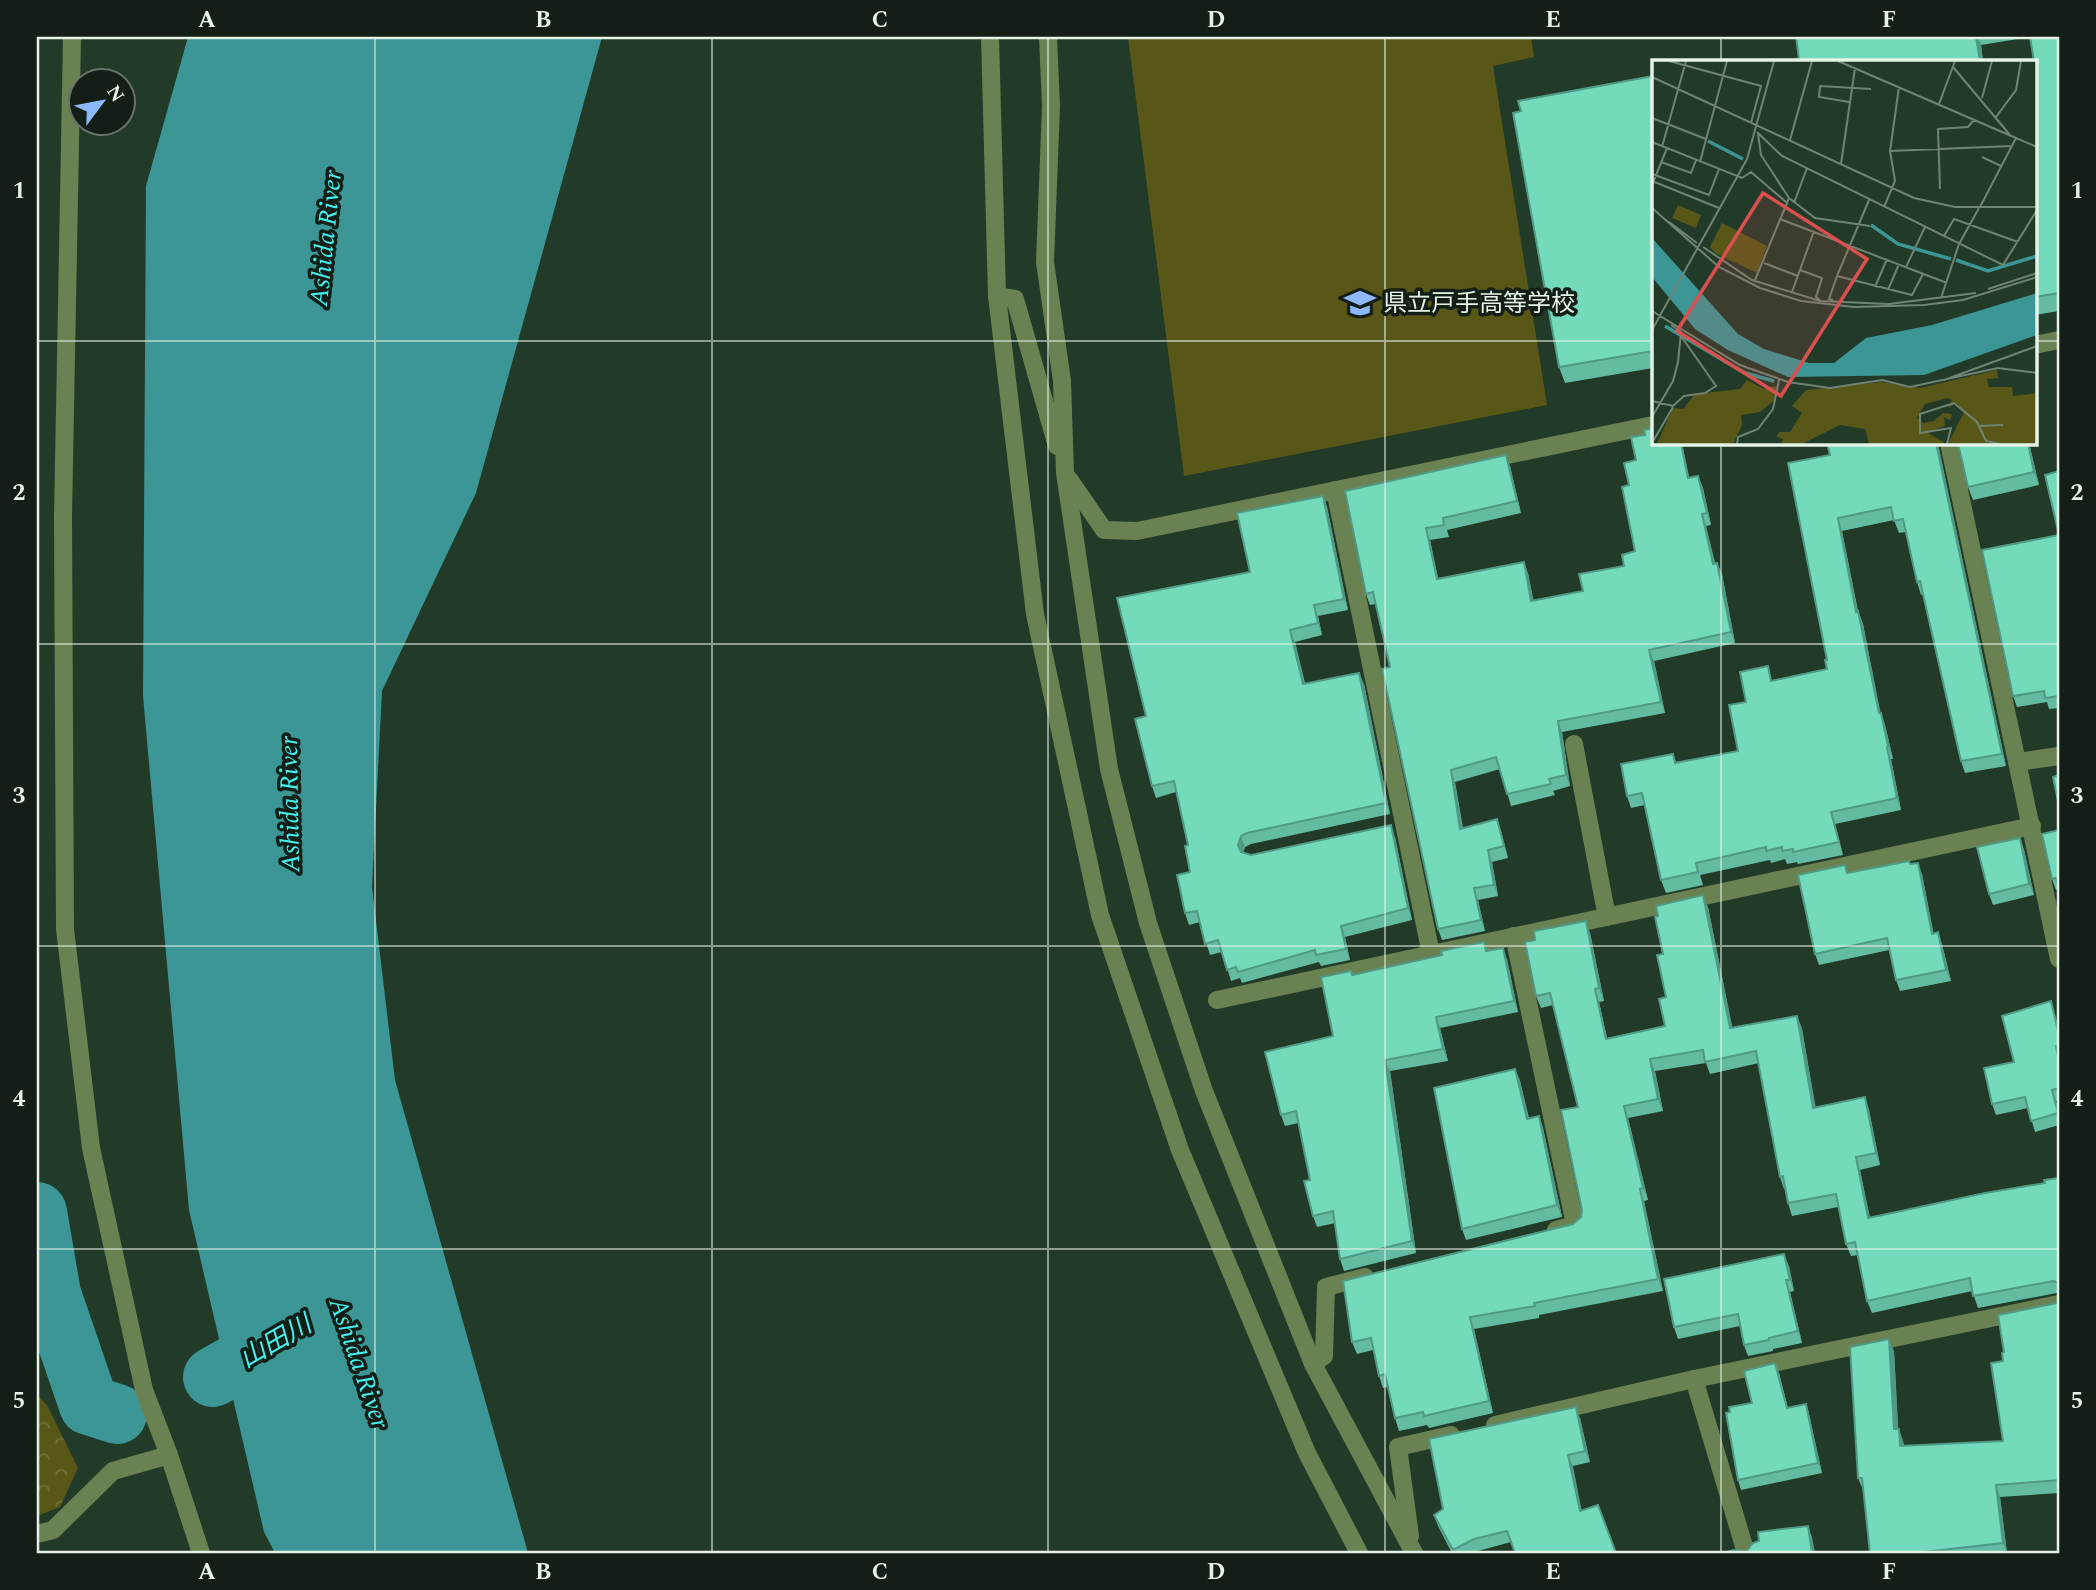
<svg xmlns="http://www.w3.org/2000/svg" width="2096" height="1590" viewBox="0 0 2096 1590" font-family="Spectral,'Noto Sans JP',serif">
<style>
.forest{fill:url(#forest-crowns)}
.pitch{fill:#595718}
.water{fill:#3b9695}
.lines{fill:none;stroke-linecap:round;stroke-linejoin:round}
.river{stroke:#3b9695;stroke-width:60}
.minor{stroke:#6a8151;stroke-width:18}
.wall{fill:#63bca2}
.shaded-wall{fill:#509984}
.building{fill:#73dbbc;stroke:#509984;stroke-width:2}
.grid{fill:none;stroke:#e5f3e7;stroke-width:2;stroke-opacity:0.55}
.labels{text-anchor:middle;stroke-width:7;stroke-linejoin:round;paint-order:stroke}
.poi-label{font-size:24px;fill:#e5f3e7;stroke:#131e16;text-anchor:start}
.water-label{font-size:26px;font-style:italic;fill:#44f3f1;stroke:#131e16}
.inset-river{fill:none;stroke:#3b9695;stroke-width:3.5}
.inset-road{fill:none;stroke:#708474;stroke-width:2}
.view{fill:#d9514e;fill-opacity:0.15;stroke:#d9514e;stroke-width:3.5}
.inset-edge{fill:none;stroke:#e5f3e7;stroke-width:3.5}
.neatline{fill:none;stroke:#e5f3e7;stroke-width:2.5}
.grid-label{font-size:23px;text-anchor:middle;font-weight:bold;fill:#e5f3e7}
</style>
<defs>
<pattern id="forest-crowns" width="20" height="18" patternUnits="userSpaceOnUse" patternTransform="scale(1.75)"><rect width="20" height="18" fill="#595718"/><path d="M2 6a3 3 0 1 1 6 0M12 15a3 3 0 1 1 6 0" fill="none" stroke="#71703a"/></pattern>
</defs>
<rect width="100%" height="100%" fill="#223a28"/>
<polygon class="forest" points="37,1395 47,1405 78,1468 60,1507 37,1516"/>
<polygon class="pitch" points="1128,37 1531,37 1534,57 1493,66 1547,405 1184,476"/>
<polygon class="water" points="188,37 602,37 476,493 382,691 372,887 395,1080 528,1553 275,1553 264,1532 189,1210 143,696 146,186"/>
<g class="lines">
<g class="river">
<polyline points="37,1212 51,1294 89,1405 117,1414"/>
<polyline points="213,1377 298,1329"/>
</g>
<g class="minor">
<polyline points="72,37 63,516 65,929 91,1148 144,1390 169,1455 201,1553"/>
<polyline points="990,37 997,296 1035,614 1100,915 1180,1150 1307,1453 1359,1553"/>
<polyline points="1048,37 1051,106 1045,262 1062,381 1065,473 1109,769 1148,923 1204,1091 1313,1364 1414,1553"/>
<polyline points="997,296 1015,299 1057,446"/>
<polyline points="2035,345 2059,340"/>
<polyline points="1949,443 2059,959"/>
<polyline points="1069,479 1104,530 1137,531 1653,425"/>
<polyline points="1335,490 1431,954"/>
<polyline points="1574,744 1607,917"/>
<polyline points="2018,762 2059,756"/>
<polyline points="1514,936 1575,1225 1556,1230"/>
<polyline points="1217,1000 2032,826"/>
<polyline points="1313,1364 1324,1356 1326,1287 1365,1277"/>
<polyline points="1694,1379 1746,1553"/>
<polyline points="1495,1425 1694,1379 2059,1304"/>
<polyline points="37,1534 53,1530 113,1471 169,1455"/>
<polyline points="1410,1536 1398,1447 1451,1435"/>
</g>
</g>
<g class="wall">
<polygon points="1796,37 2059,37 2059,311 2035,315 2035,70 2030,37 1981,45 1983,61 1785,61 1799,59"/>
<polygon points="1653,76 1653,368 1565,383 1559,367"/>
<polygon points="1958,443 2029,443 2039,485 1973,500 1968,487"/>
<polygon points="1938,445 2006,766 1965,773 1961,761 1923,594 1921,595 1917,582 1906,532 1899,533 1894,520 1842,531 1858,611 1863,624 1880,713 1885,725 1893,759 1891,759 1901,810 1835,824 1843,855 1798,864 1797,862 1787,864 1785,859 1771,863 1770,860 1700,875 1703,885 1666,893 1661,880 1645,805 1631,808 1627,796 1673,754 1676,762 1738,751 1746,702 1773,680 1827,669 1827,660 1788,463"/>
<polygon points="1510,466 1521,513 1447,530 1449,537 1430,540 1438,579 1528,573 1533,600 1583,591 1624,566 1690,478 1698,476 1703,488 1711,525 1706,526 1715,563 1717,563 1722,574 1735,643 1654,661 1665,713 1562,732 1570,786 1553,791 1555,795 1511,806 1500,769 1455,782 1463,828 1501,831 1508,858 1492,862 1498,896 1478,900 1485,931 1442,940 1438,929 1390,667 1376,604 1370,605 1366,594 1345,491"/>
<polygon points="1323,496 1327,507 1348,610 1318,616 1322,635 1295,642 1305,683 1364,684 1390,814 1251,844 1245,847 1243,852 1251,855 1395,837 1412,920 1345,937 1350,960 1321,966 1319,962 1242,983 1240,978 1231,981 1222,952 1210,955 1200,922 1189,925 1185,913 1190,872 1188,845 1176,792 1156,798 1152,786 1146,716"/>
<polygon points="2059,535 2059,708 2049,709 2047,702 2017,707 2013,696"/>
<polygon points="2059,830 2059,889 2056,890 2052,879"/>
<polygon points="2020,838 2024,850 2034,895 1993,905 1989,894"/>
<polygon points="1910,864 1922,874 1933,933 1942,944 1951,981 1900,991 1896,980 1889,950 1819,965 1815,954 1847,873"/>
<polygon points="1708,907 1732,1028 1797,1016 1802,1029 1815,1107 1865,1097 1869,1110 1880,1165 1860,1170 1870,1218 2045,1183 2059,1178 2059,1293 2057,1293 1978,1308 1972,1291 1872,1313 1867,1301 1858,1255 1851,1256 1846,1244 1838,1207 1792,1216 1788,1203 1785,1189 1784,1189 1780,1177 1759,1063 1710,1074 1706,1063 1655,1071 1663,1111 1628,1118 1648,1200 1644,1201 1663,1291 1539,1315 1539,1318 1474,1329 1493,1413 1429,1428 1427,1425 1399,1431 1395,1418 1388,1387 1383,1388 1379,1376 1373,1350 1357,1354 1352,1342 1573,1224 1581,1217 1578,1107 1553,1005 1541,1008 1536,996 1590,933 1604,1001 1599,1002 1607,1038 1665,1026 1666,997 1663,954"/>
<polygon points="1484,942 1488,951 1507,959 1518,1012 1440,1028 1448,1061 1390,1071 1416,1253 1344,1271 1340,1259 1335,1223 1317,1227 1313,1216 1310,1180 1299,1123 1285,1126 1281,1115 1333,1036 1352,975 1442,955"/>
<polygon points="2051,1001 2059,1030 2059,1100 2056,1101 2059,1113 2059,1125 2035,1132 2028,1108 1996,1115 1992,1104 2014,1062"/>
<polygon points="1515,1069 1520,1081 1529,1118 1539,1116 1543,1128 1562,1217 1466,1240 1462,1229"/>
<polygon points="1789,1266 1794,1291 1790,1292 1802,1343 1773,1349 1773,1351 1748,1356 1744,1345 1740,1326 1678,1339 1674,1327"/>
<polygon points="2059,1301 2059,1493 2000,1497 2007,1553 1870,1553 1863,1490 1858,1478 1894,1351 1898,1429 1903,1441 1904,1446 2003,1441 2003,1361 2004,1352"/>
<polygon points="1779,1373 1788,1408 1806,1404 1809,1414 1822,1473 1741,1490 1738,1480 1730,1412 1752,1403"/>
<polygon points="1580,1418 1590,1462 1573,1466 1511,1542 1478,1551 1473,1553 1452,1553 1438,1526 1434,1515 1443,1509"/>
</g>
<g class="shaded-wall">
<polygon points="1976,37 1978,37 1981,45 1983,61 1980,61"/>
<polygon points="1681,443 1682,443 1692,490 1688,478"/>
<polygon points="1936,443 1938,443 2006,766 2002,754"/>
<polygon points="2028,443 2029,443 2039,485 2034,472"/>
<polygon points="1506,455 1510,466 1521,513 1517,501"/>
<polygon points="1698,476 1703,488 1711,525 1707,513"/>
<polygon points="1323,496 1327,507 1348,610 1344,599"/>
<polygon points="1702,514 1706,526 1717,575 1713,564"/>
<polygon points="1838,518 1842,531 1860,624 1856,612"/>
<polygon points="1426,528 1430,540 1441,591 1437,579"/>
<polygon points="1524,562 1528,573 1536,612 1531,601"/>
<polygon points="1717,563 1722,574 1735,643 1731,632"/>
<polygon points="1314,605 1318,616 1322,635 1318,623"/>
<polygon points="1858,611 1863,624 1883,725 1879,713"/>
<polygon points="1290,630 1295,642 1307,695 1303,684"/>
<polygon points="1649,650 1654,661 1665,713 1661,702"/>
<polygon points="1359,673 1364,684 1390,814 1386,803"/>
<polygon points="1881,713 1885,725 1893,759 1888,746"/>
<polygon points="1558,721 1562,732 1570,786 1566,775"/>
<polygon points="1887,747 1891,759 1901,810 1897,798"/>
<polygon points="1451,770 1455,782 1464,840 1460,829"/>
<polygon points="1831,812 1835,824 1843,855 1839,842"/>
<polygon points="1497,819 1501,831 1508,858 1504,846"/>
<polygon points="1391,825 1395,837 1412,920 1408,908"/>
<polygon points="1241,836 1245,847 1242,857 1238,845"/>
<polygon points="2020,838 2024,850 2034,895 2029,884"/>
<polygon points="1488,850 1492,862 1498,896 1494,885"/>
<polygon points="1918,863 1922,874 1936,945 1932,934"/>
<polygon points="1474,888 1478,900 1485,931 1481,920"/>
<polygon points="1703,895 1708,907 1735,1040 1730,1028"/>
<polygon points="1586,921 1590,933 1604,1001 1599,988"/>
<polygon points="1341,926 1345,937 1350,960 1346,949"/>
<polygon points="1938,932 1942,944 1951,981 1946,970"/>
<polygon points="1503,948 1507,959 1518,1012 1514,1001"/>
<polygon points="1595,989 1599,1002 1610,1051 1606,1039"/>
<polygon points="1797,1016 1802,1029 1818,1120 1813,1108"/>
<polygon points="1436,1017 1440,1028 1448,1061 1443,1049"/>
<polygon points="1650,1059 1655,1071 1663,1111 1658,1099"/>
<polygon points="1385,1060 1390,1071 1416,1253 1412,1241"/>
<polygon points="1515,1069 1520,1081 1531,1130 1527,1119"/>
<polygon points="1865,1097 1869,1110 1880,1165 1876,1153"/>
<polygon points="1624,1106 1628,1118 1648,1200 1643,1188"/>
<polygon points="1539,1116 1543,1128 1562,1217 1557,1205"/>
<polygon points="1856,1157 1860,1170 1872,1230 1868,1218"/>
<polygon points="1640,1189 1644,1201 1663,1291 1658,1279"/>
<polygon points="1784,1254 1789,1266 1794,1291 1790,1280"/>
<polygon points="1786,1280 1790,1292 1802,1343 1798,1331"/>
<polygon points="1470,1317 1474,1329 1493,1413 1489,1401"/>
<polygon points="1889,1339 1894,1351 1899,1441 1894,1429"/>
<polygon points="1775,1363 1779,1373 1790,1418 1787,1408"/>
<polygon points="1806,1404 1809,1414 1822,1473 1818,1463"/>
<polygon points="1576,1407 1580,1418 1590,1462 1585,1451"/>
<polygon points="1899,1429 1903,1441 1905,1458 1900,1446"/>
<polygon points="1568,1455 1573,1466 1584,1522 1580,1511"/>
<polygon points="1996,1485 2000,1497 2007,1553 2003,1543"/>
<polygon points="1808,1526 1812,1537 1815,1553 1812,1553"/>
</g>
<g class="building">
<polygon points="1796,37 1976,37 1980,61 1785,61 1799,59"/>
<polygon points="2030,37 2059,37 2059,293 2035,297 2035,61 2034,61"/>
<polygon points="1653,76 1653,351 1559,367 1513,113 1521,111 1518,101"/>
<polygon points="1653,428 1653,443 1681,443 1688,478 1698,476 1707,513 1702,514 1713,564 1717,563 1731,632 1649,650 1661,702 1558,721 1566,775 1549,779 1551,784 1507,794 1496,757 1451,770 1460,829 1497,819 1504,846 1488,850 1494,885 1474,888 1481,920 1438,929 1382,669 1390,667 1373,592 1366,594 1345,491 1506,455 1517,501 1443,518 1444,525 1426,528 1437,579 1524,562 1531,601 1583,591 1579,574 1624,566 1622,555 1635,551 1622,487 1629,485 1624,463 1636,460 1631,437 1645,435 1644,430"/>
<polygon points="1827,443 1936,443 2002,754 1961,761 1920,581 1917,582 1903,519 1894,521 1891,507 1838,518 1856,612 1858,611 1879,713 1881,713 1888,746 1887,747 1897,798 1831,812 1839,842 1793,852 1793,849 1782,851 1782,847 1766,851 1766,847 1696,863 1698,872 1661,880 1642,793 1627,796 1621,764 1673,754 1675,763 1738,751 1729,705 1746,702 1740,672 1768,666 1771,681 1827,669 1825,660 1827,660 1788,463 1830,455"/>
<polygon points="1958,443 2028,443 2034,472 1968,487"/>
<polygon points="2059,471 2059,535 2045,475"/>
<polygon points="1323,496 1344,599 1314,605 1318,623 1290,630 1303,684 1359,673 1386,803 1247,833 1241,836 1238,845 1241,852 1251,855 1391,825 1408,908 1341,926 1346,949 1316,955 1315,950 1238,972 1236,967 1227,970 1218,940 1205,944 1197,911 1185,913 1177,875 1190,872 1185,846 1188,845 1174,781 1152,786 1135,719 1146,716 1117,598 1250,572 1237,513"/>
<polygon points="2059,535 2059,696 2045,698 2044,691 2013,696 1982,550"/>
<polygon points="2059,775 2059,806 2053,777"/>
<polygon points="2059,830 2059,883 2057,883 2056,878 2052,879 2042,834"/>
<polygon points="2020,838 2029,884 1989,894 1977,847"/>
<polygon points="1909,861 1910,864 1918,863 1932,934 1938,932 1946,970 1896,980 1887,938 1815,954 1798,875 1845,865 1847,873"/>
<polygon points="1703,895 1730,1028 1797,1016 1813,1108 1865,1097 1876,1153 1856,1157 1868,1218 1985,1193 2045,1183 2044,1180 2059,1178 2059,1283 2053,1281 1973,1296 1970,1278 1867,1301 1855,1242 1846,1244 1836,1194 1788,1203 1783,1176 1780,1177 1756,1051 1705,1062 1703,1050 1650,1059 1658,1099 1624,1106 1643,1188 1640,1189 1658,1279 1534,1303 1535,1306 1470,1317 1489,1401 1424,1416 1423,1412 1395,1418 1385,1374 1379,1376 1371,1338 1352,1342 1343,1281 1573,1224 1581,1217 1582,1210 1561,1110 1578,1107 1550,993 1536,996 1525,942 1535,940 1534,931 1586,921 1599,988 1595,989 1606,1039 1665,1026 1659,999 1666,997 1657,955 1663,954 1655,917 1658,916 1656,906"/>
<polygon points="1484,942 1486,951 1503,948 1514,1001 1436,1017 1443,1049 1385,1060 1412,1241 1340,1259 1333,1211 1313,1216 1304,1181 1310,1180 1296,1111 1281,1115 1265,1052 1333,1036 1321,977 1351,971 1352,975 1442,955 1441,951"/>
<polygon points="2051,1001 2059,1035 2059,1045 2056,1046 2059,1063 2059,1088 2052,1090 2058,1113 2031,1121 2025,1097 1992,1104 1984,1068 2014,1062 2002,1016"/>
<polygon points="1515,1069 1527,1119 1539,1116 1557,1205 1462,1229 1434,1088"/>
<polygon points="1784,1254 1790,1280 1786,1280 1798,1331 1769,1338 1769,1340 1744,1345 1738,1314 1674,1327 1664,1279"/>
<polygon points="2059,1301 2059,1480 1996,1485 2003,1543 1915,1553 1870,1553 1862,1478 1858,1478 1850,1347 1889,1339 1894,1429 1899,1429 1900,1446 2003,1441 1991,1363 2003,1361 2002,1353 2004,1352 1998,1315 2057,1303"/>
<polygon points="1775,1363 1787,1408 1806,1404 1818,1463 1738,1480 1726,1413 1730,1412 1729,1407 1752,1403 1744,1371"/>
<polygon points="1576,1407 1585,1451 1568,1455 1580,1511 1598,1505 1616,1553 1515,1553 1507,1531 1474,1539 1453,1550 1434,1515 1443,1509 1429,1439"/>
<polygon points="1808,1526 1812,1553 1724,1553 1734,1550 1746,1552 1753,1543 1759,1541 1758,1532"/>
</g>
<path class="grid" d="M 375,37 L 375,1553M 712,37 L 712,1553M 1048,37 L 1048,1553M 1385,37 L 1385,1553M 1721,37 L 1721,61M 37,341 L 1653,341M 2035,341 L 2059,341M 1721,443 L 1721,1553M 37,644 L 2059,644M 37,946 L 2059,946M 37,1249 L 2059,1249"/>
<defs>
<symbol id="school-bare" viewBox="-9 -9 18 18"><path d="M0-5L7-2L0 1L-7-2ZM-4 1L0 2.5L4 1V4Q0 6-4 4Z" fill="#8db9fc" stroke="#131e16" stroke-width="2.5" paint-order="stroke"/></symbol>
</defs>
<g fill-rule="evenodd">
<use href="#school-bare" x="1338" y="281" width="44" height="44"/>
</g>
<g class="labels">
<g class="poi-label">
<text x="1383" y="311">県立戸手高等学校</text>
</g>
<g class="water-label">
<text transform="translate(325 238) rotate(-84)" y="9">Ashida River</text>
<text transform="translate(289 804) rotate(-91)" y="9">Ashida River</text>
<text transform="translate(275 1341) rotate(-30)" y="9">山田川</text>
<text transform="translate(360 1363) rotate(71)" y="9">Ashida River</text>
</g>
</g>
<g transform="translate(1652 60)">
<rect width="385" height="385" fill="#223a28"/>
<path d="M 345,310 L 346,318 L 335,319 L 337,327 L 360,327 L 361,336 L 385,333 L 385,384 L 296,384 L 312,352 L 304,343 L 296,348 L 300,340 L 296,338 L 273,344 L 265,358 L 271,363 L 282,361 L 291,353 L 300,354 L 298,360 L 292,357 L 293,366 L 275,372 L 294,384 L 217,384 L 213,369 L 188,365 L 150,384 L 129,384 L 131,379 L 125,377 L 127,372 L 138,372 L 150,353 L 140,346 L 154,330 L 229,322 L 268,328 ZM 95,320 L 112,329 L 124,326 L 124,339 L 108,352 L 89,355 L 90,365 L 81,384 L 5,384 L 21,348 L 31,349 L 43,334 L 88,329 Z" fill="#595718"/>
<path d="M 26,145 L 49,155 L 44,168 L 20,158 ZM 70,163 L 115,186 L 105,213 L 63,193 L 58,187 Z" fill="#595718"/>
<path d="M 0,178 L 86,274 L 112,289 L 157,303 L 182,303 L 214,278 L 280,265 L 385,233 L 385,275 L 272,315 L 136,317 L 76,290 L 43,269 L 0,217 Z" fill="#3b9695"/>
<path class="inset-river" d="M 56,81 L 91,99M 219,165 L 246,184 L 299,199M 304,200 L 336,211 L 385,196M 13,266 L 93,313 L 122,321"/>
<path class="inset-road" d="M 17,1 L 109,26 L 99,63M 186,1 L 364,78M 301,7 L 358,75M 0,17 L 262,138 L 303,147 L 385,147M 330,38 L 340,1M 197,42 L 167,37 L 168,26 L 219,29M 287,44 L 303,1M 344,57 L 364,30 L 369,1M 0,58 L 54,79M 105,72 L 130,96 L 351,205 L 385,150M 138,80 L 160,1M 0,82 L 90,118 L 99,112 L 134,142M 10,87 L 34,1M 238,91 L 360,86M 330,97 L 349,106M 9,102 L 39,113 L 44,100M 48,102 L 75,1M 189,104 L 203,8M 0,114 L 57,135 L 67,109M 0,121 L 67,148M 0,125 L 15,88M 288,129 L 286,69 L 316,67 L 322,60M 137,138 L 163,158 L 218,166M 142,143 L 155,108M 232,147 L 243,121 L 238,91 L 247,27M 328,147 L 364,78 L 385,87M 0,148 L 67,207 L 108,228 L 149,241 L 202,247 L 272,245 L 311,240 L 385,217M 128,159 L 295,223M 17,162 L 45,183M 292,176 L 302,159 L 366,182M 51,187 L 100,220 L 168,241 L 237,244 L 324,233M 112,203 L 146,216M 254,207 L 273,167M 148,210 L 170,218 L 164,237 L 168,240M 185,216 L 260,235 L 271,214M 103,220 L 137,138 L 109,95 L 106,74M 223,227 L 235,199M 336,229 L 385,213M 236,230 L 247,204M 140,232 L 162,171M 289,238 L 307,184 L 327,148M 181,240 L 177,239 L 185,216 L 217,140M 0,251 L 88,305 L 136,322 L 178,328 L 230,320 L 258,327 L 346,308 L 385,313M 0,270 L 95,99 L 122,1M 292,320 L 385,286M 0,341 L 21,346 L 32,336 L 53,333 L 64,326 L 29,276M 0,357 L 21,321 L 26,302 L 29,272 L 19,265M 328,366 L 351,365M 0,383 L 21,347M 85,384 L 86,377 L 106,369 L 121,349 L 127,320M 295,384 L 299,368 L 268,373 L 268,354 L 302,343 L 325,362 L 334,381 L 348,384"/>
<path class="view" d="M 111,133 L 215,199 L 129,336 L 25,271 Z"/>
<rect width="385" height="385" class="inset-edge"/>
</g>
<rect width="2096" height="1590" fill="none" stroke="#131e16" stroke-width="77"/>
<g transform="translate(102 102) rotate(58)"><circle r="33" fill="#131e16" stroke="#67736a" stroke-width="2"/>
<path d="M0-5L12 26L0 18L-12 26Z" fill="#8db9fc"/>
<text y="-10" font-size="19" font-weight="bold" text-anchor="middle" fill="#e5f3e7">N</text>
</g>
<rect x="38" y="38" width="2020" height="1514" class="neatline"/>
<g class="grid-label">
<text x="207" y="27">A</text>
<text x="543" y="27">B</text>
<text x="880" y="27">C</text>
<text x="1216" y="27">D</text>
<text x="1553" y="27">E</text>
<text x="1889" y="27">F</text>
<text x="19" y="198">1</text>
<text x="2077" y="198">1</text>
<text x="19" y="500">2</text>
<text x="2077" y="500">2</text>
<text x="19" y="803">3</text>
<text x="2077" y="803">3</text>
<text x="19" y="1106">4</text>
<text x="2077" y="1106">4</text>
<text x="19" y="1408">5</text>
<text x="2077" y="1408">5</text>
<text x="207" y="1579">A</text>
<text x="543" y="1579">B</text>
<text x="880" y="1579">C</text>
<text x="1216" y="1579">D</text>
<text x="1553" y="1579">E</text>
<text x="1889" y="1579">F</text>
</g>
</svg>
